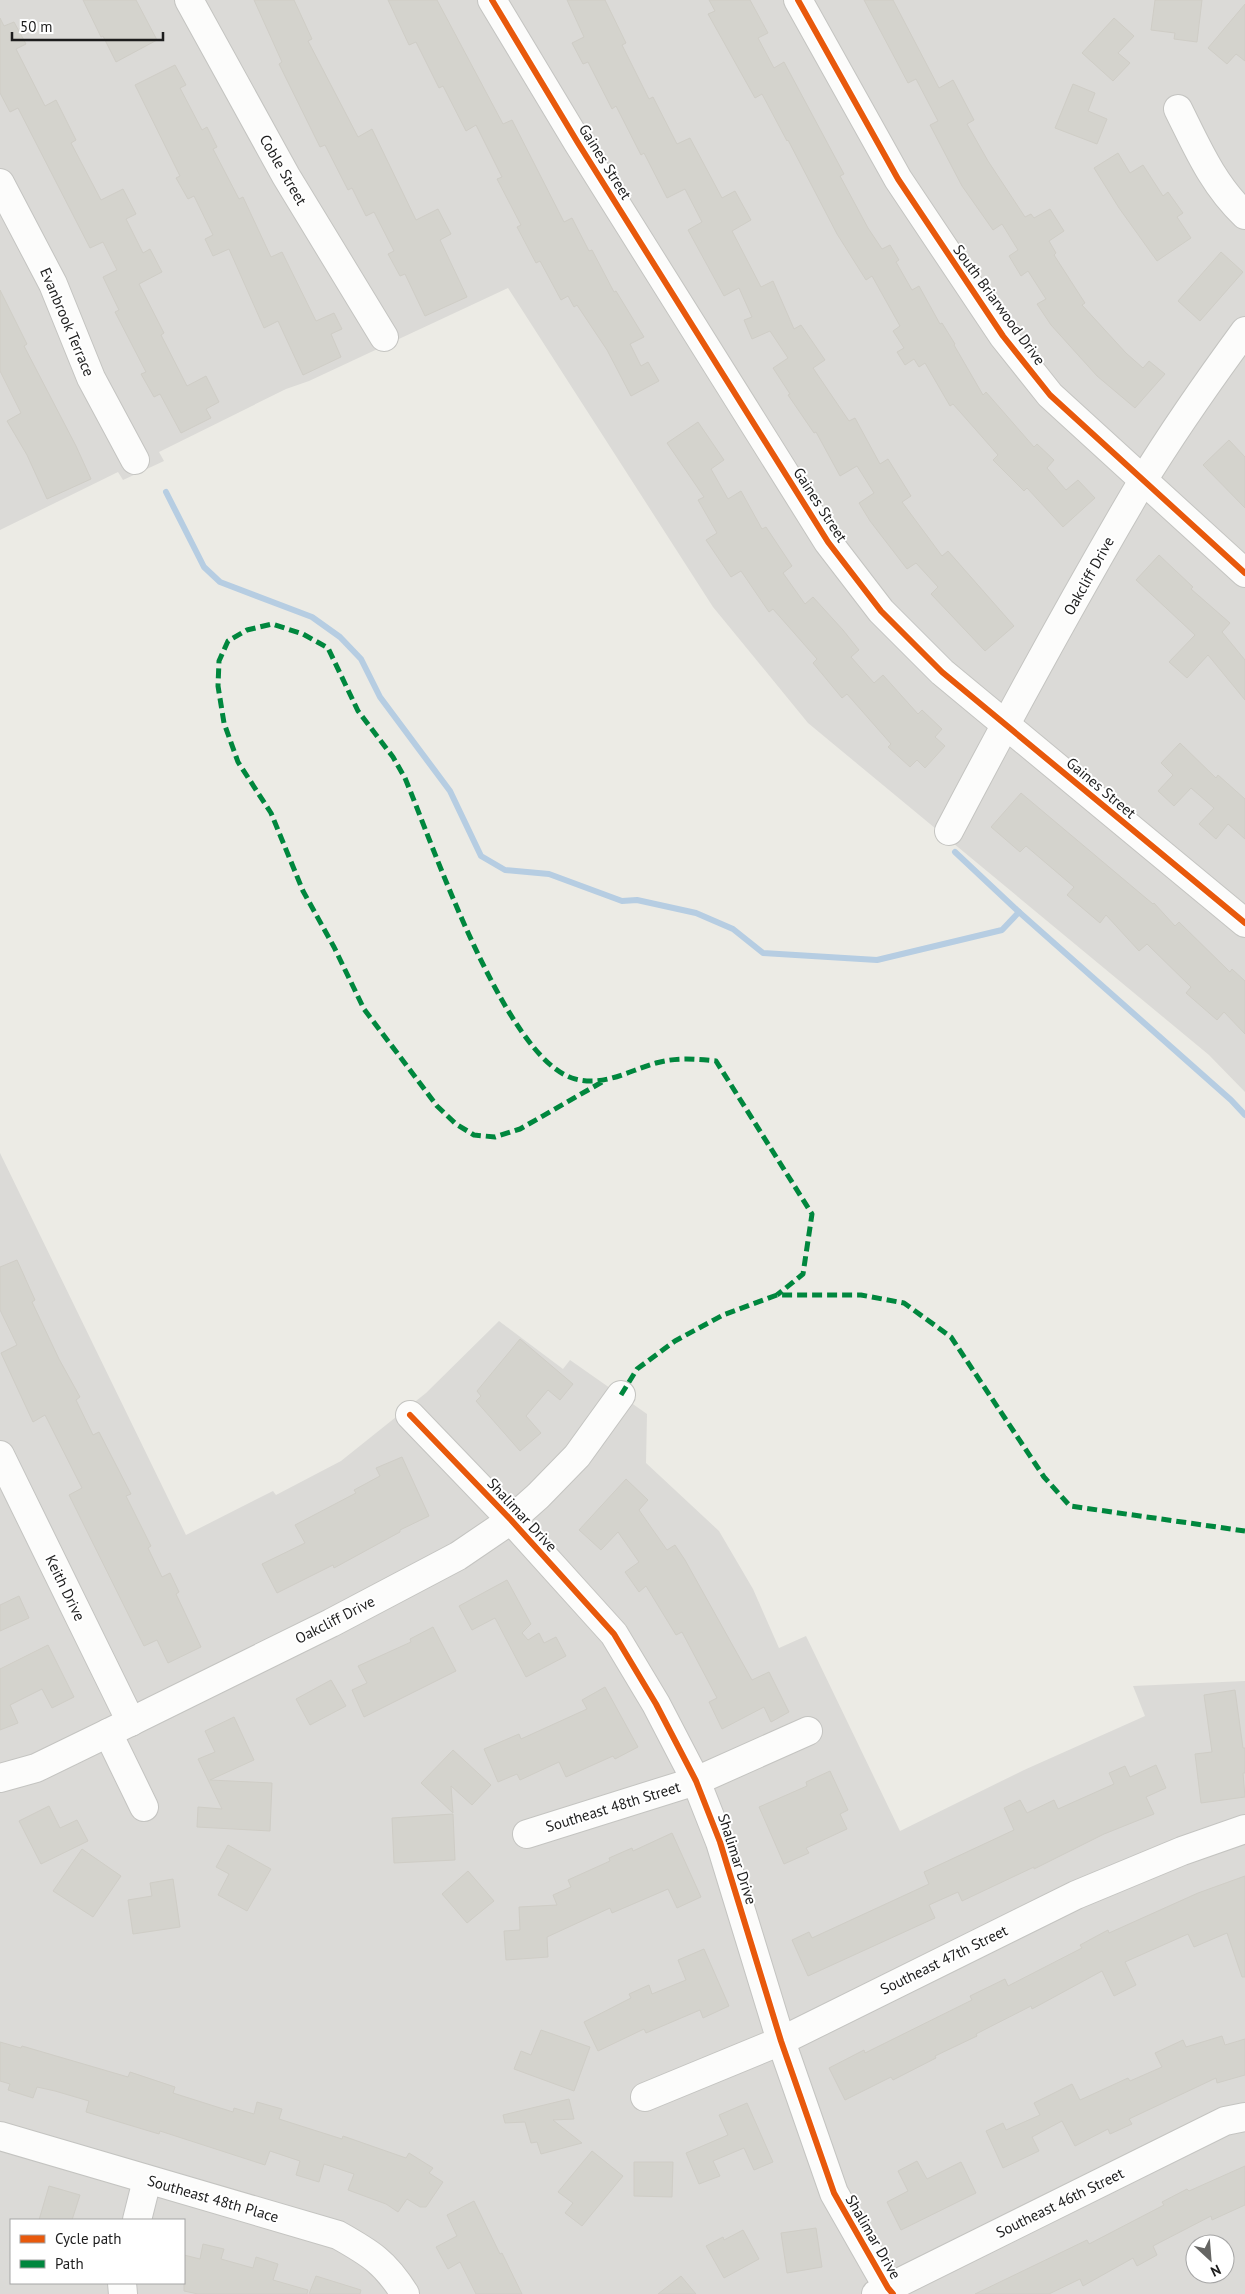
<svg xmlns="http://www.w3.org/2000/svg" width="1245" height="2294" viewBox="0 0 1245 2294" font-family="'PT Sans',sans-serif">
<style>
.residential{fill:#dbdad7;fill-rule:evenodd}
.lines{fill:none;stroke-linecap:round;stroke-linejoin:round}
.stream{stroke:#b6cde2;stroke-width:6}
.building{fill:#d4d3cd;stroke:#cfcdc6}
.minor-casing{stroke:#c4c4c1;stroke-width:30}
.minor{stroke:#fcfcfb;stroke-width:28}
.quiet{stroke:#00873e;stroke-width:5;stroke-dasharray:10 5;stroke-linecap:butt}
.cycleway-casing{stroke:#fff;stroke-width:9}
.cycleway{stroke:#e8590c;stroke-width:6}
.labels{text-anchor:middle;stroke-width:4;stroke-linejoin:round;paint-order:stroke}
.street-label{font-size:15px;fill:#1d1d1d;stroke:#fff}
</style>
<rect width="100%" height="100%" fill="#ecebe5"/>
<g class="residential">
<polygon points="0,0 1245,0 1245,1092 1209,1055 808,723 713,607 508,288 309,381 286,389 159,452 164,461 123,480 118,472 0,530"/>
<path d="M 0,1153 L 186,1535 L 273,1491 L 276,1495 L 341,1461 L 426,1393 L 499,1321 L 563,1369 L 570,1360 L 647,1414 L 646,1463 L 719,1531 L 753,1589 L 779,1648 L 806,1636 L 900,1831 L 1024,1770 L 1145,1716 L 1133,1686 L 1245,1681 L 1245,2294 L 0,2294 ZM 11,2220 L 184,2220 L 184,2283 L 11,2283 ZM 1195,2244 L 1225,2244 L 1225,2274 L 1195,2274 Z"/>
</g>
<g class="lines">
<g class="stream">
<polyline points="166,492 204,567 220,582 312,617 340,637 361,659 380,697 450,791 481,856 505,870 549,874 622,901 637,900 696,913 733,929 763,953 877,960 1002,930 1019,912 1231,1100 1245,1115"/>
<polyline points="955,852 1019,912"/>
</g>
</g>
<g class="building">
<polygon points="83,0 136,0 157,40 116,62 103,36 101,37"/>
<polygon points="254,0 294,0 312,39 308,41 358,137 372,129 416,220 438,209 451,234 440,240 467,297 425,316 405,274 400,276 388,254 394,251 374,212 366,216 352,188 348,190 325,145 320,147 279,64 282,62"/>
<polygon points="388,0 437,0 503,124 512,120 564,222 572,218 589,251 592,250 614,292 616,291 644,337 630,344 641,366 648,362 659,381 631,396 607,350 577,305 574,307 568,296 561,300 540,261 536,263 517,227 521,225 497,179 502,177 476,125 466,131 443,86 439,88 416,42 409,45"/>
<polygon points="567,0 605,0 626,43 622,45 649,99 653,97 677,144 690,138 722,198 735,191 751,220 732,231 761,287 773,281 794,329 801,325 825,360 813,368 849,421 855,418 880,464 888,459 911,496 902,502 942,556 948,551 1014,626 985,651 931,594 938,587 916,563 907,569 870,521 859,503 874,493 857,466 840,476 816,432 814,433 788,395 790,394 773,368 788,358 770,331 752,339 744,320 752,317 739,288 724,296 688,230 702,222 685,189 667,198 644,153 641,155 616,106 612,109 588,62 583,64 572,43 584,37"/>
<polygon points="709,0 750,0 768,33 758,38 774,68 784,62 844,174 840,176 868,228 882,249 890,245 899,260 896,262 912,290 919,286 940,324 942,323 955,344 954,345 983,395 986,392 1034,447 1037,444 1054,460 1047,468 1066,490 1078,480 1095,498 1063,527 1027,488 1024,491 993,460 998,455 953,404 950,406 925,363 919,367 914,359 905,365 897,352 904,348 893,331 900,326 872,276 866,280 837,234 788,140 787,141 762,94 755,98 708,14 715,11"/>
<polygon points="864,0 893,0 939,88 953,80 974,120 967,124 988,161 1025,217 1031,214 1034,218 1050,209 1064,231 1049,241 1056,253 1054,255 1085,303 1082,305 1126,353 1143,368 1149,361 1165,374 1135,408 1097,376 1051,325 1037,304 1046,299 1028,271 1021,276 1009,256 1018,250 1002,224 993,230 962,186 930,125 938,121 916,79 908,83"/>
<polygon points="1155,0 1202,0 1197,42 1174,39 1175,33 1151,30"/>
<polygon points="1245,4 1245,61 1236,54 1227,64 1208,48"/>
<polygon points="0,18 4,26 14,22 26,44 16,49 45,106 56,100 76,140 71,143 101,200 123,189 136,214 126,219 143,253 150,249 162,272 139,284 164,333 161,335 187,386 206,376 219,402 206,409 211,418 181,433 160,394 154,397 141,374 146,372 115,312 119,310 103,277 117,270 103,242 90,248 18,108 10,112 0,93"/>
<polygon points="1114,18 1134,36 1118,53 1130,63 1113,81 1082,53"/>
<polygon points="175,65 186,85 180,88 202,130 207,127 217,147 213,149 239,199 243,197 271,257 282,252 316,321 334,313 342,329 331,334 341,357 303,375 278,321 264,328 229,249 213,256 205,239 213,235 194,196 188,199 176,178 180,176 135,85"/>
<polygon points="1073,84 1095,93 1088,111 1107,119 1097,144 1055,128"/>
<polygon points="1118,153 1130,173 1143,165 1163,196 1168,192 1183,213 1177,217 1191,238 1157,261 1119,208 1094,168"/>
<polygon points="1221,252 1243,272 1200,321 1178,301"/>
<polygon points="0,290 27,344 24,346 76,446 91,479 47,499 27,455 7,421 21,413 0,371"/>
<polygon points="698,422 724,460 711,469 728,499 741,491 762,529 766,527 792,566 783,573 805,604 813,597 843,630 859,650 851,657 874,683 883,675 918,714 922,710 942,729 935,737 945,746 925,768 917,760 910,767 888,747 891,744 847,694 842,698 813,663 817,659 773,609 769,612 741,571 731,577 706,540 717,533 698,500 704,497 667,443"/>
<polygon points="1229,440 1245,457 1245,508 1203,465"/>
<polygon points="1159,555 1193,587 1191,589 1230,623 1222,632 1245,660 1245,700 1208,655 1187,678 1169,662 1195,635 1136,580"/>
<polygon points="1180,743 1216,778 1218,775 1245,799 1245,839 1228,824 1216,839 1199,824 1214,808 1191,788 1174,806 1158,791 1173,775 1161,763"/>
<polygon points="1021,793 1153,904 1154,903 1175,926 1179,922 1230,972 1232,969 1245,981 1245,1034 1224,1012 1217,1020 1186,993 1191,987 1147,944 1139,951 1106,915 1100,923 1067,895 1074,887 1026,846 1020,852 991,827"/>
<polygon points="17,1260 35,1300 32,1302 59,1359 80,1397 76,1400 93,1435 99,1432 131,1494 126,1496 151,1546 148,1548 162,1577 170,1573 179,1592 176,1594 201,1647 168,1663 157,1640 144,1646 69,1495 82,1488 45,1415 33,1422 1,1353 17,1345 0,1310 0,1267"/>
<polygon points="520,1339 573,1384 560,1400 548,1390 526,1416 541,1433 520,1451 476,1401 481,1396 477,1391"/>
<polygon points="402,1457 429,1516 400,1530 400,1532 334,1568 333,1565 277,1593 262,1564 305,1543 295,1525 356,1493 354,1490 380,1476 376,1468"/>
<polygon points="626,1479 648,1500 639,1510 667,1550 675,1545 685,1560 752,1680 769,1672 789,1712 771,1722 764,1707 722,1729 709,1702 717,1698 682,1632 676,1635 646,1586 639,1592 625,1572 639,1562 618,1532 601,1550 579,1530"/>
<polygon points="507,1580 531,1624 522,1633 528,1640 539,1633 544,1643 556,1637 566,1656 526,1677 495,1618 472,1630 459,1606"/>
<polygon points="19,1596 29,1618 0,1631 0,1605"/>
<polygon points="433,1627 456,1671 364,1717 352,1690 367,1683 358,1666 411,1642 410,1639"/>
<polygon points="48,1645 74,1697 52,1708 42,1689 10,1705 18,1723 0,1730 0,1669"/>
<polygon points="331,1680 346,1706 310,1725 296,1699"/>
<polygon points="605,1687 638,1747 615,1759 613,1756 566,1777 559,1762 520,1780 517,1774 498,1782 484,1749 519,1734 521,1739 587,1709 582,1700"/>
<polygon points="1235,1690 1243,1748 1245,1748 1245,1773 1243,1773 1245,1797 1201,1803 1195,1754 1212,1752 1204,1695"/>
<polygon points="234,1717 254,1760 210,1780 272,1783 270,1831 197,1827 198,1807 222,1809 198,1759 215,1752 205,1731"/>
<polygon points="453,1750 491,1785 472,1805 451,1786 453,1813 421,1783"/>
<polygon points="1156,1765 1166,1788 1146,1797 1154,1814 1104,1834 1034,1869 1034,1867 962,1901 958,1892 929,1905 935,1918 808,1976 792,1940 809,1932 812,1938 929,1884 924,1872 1014,1830 1004,1808 1020,1800 1027,1813 1054,1800 1058,1809 1114,1784 1109,1773 1125,1766 1130,1777"/>
<polygon points="830,1771 848,1810 840,1814 847,1829 806,1848 809,1853 784,1864 759,1807 807,1786 806,1782"/>
<polygon points="49,1806 60,1828 77,1820 88,1841 41,1864 19,1821"/>
<polygon points="453,1814 455,1860 394,1863 392,1818"/>
<polygon points="672,1833 701,1897 677,1908 668,1889 612,1913 610,1908 547,1937 548,1957 506,1960 504,1931 520,1930 519,1907 557,1905 553,1895 571,1887 568,1880 610,1861 609,1858 632,1848 633,1851"/>
<polygon points="228,1845 271,1869 247,1911 218,1895 229,1874 216,1867"/>
<polygon points="82,1849 121,1876 93,1917 53,1891"/>
<polygon points="468,1871 494,1901 467,1923 442,1894"/>
<polygon points="1245,1876 1245,1977 1242,1977 1227,1933 1194,1947 1188,1934 1125,1962 1136,1985 1114,1996 1102,1971 1032,2009 1031,2006 976,2034 977,2036 935,2056 936,2058 893,2080 891,2077 845,2100 829,2068 864,2050 865,2053 972,2000 970,1996 1005,1979 1008,1986 1082,1948 1080,1945 1108,1930 1109,1933 1198,1893"/>
<polygon points="173,1879 180,1927 133,1934 128,1900 152,1896 150,1883"/>
<polygon points="704,1949 729,2006 703,2018 700,2010 646,2033 644,2029 598,2051 584,2022 631,1998 629,1994 649,1985 652,1994 686,1980 678,1960"/>
<polygon points="541,2030 590,2047 574,2091 514,2069 521,2051 531,2055"/>
<polygon points="1222,2036 1225,2045 1245,2039 1245,2075 1217,2083 1216,2078 1129,2119 1132,2124 1110,2134 1108,2129 1075,2146 1062,2121 1032,2137 1039,2151 1003,2168 986,2131 1003,2123 1006,2130 1040,2115 1034,2103 1072,2084 1080,2100 1128,2078 1130,2081 1162,2067 1155,2053 1183,2040 1186,2047"/>
<polygon points="0,2042 21,2048 22,2046 128,2077 130,2072 175,2087 173,2093 233,2112 234,2108 254,2114 257,2102 282,2109 279,2119 342,2139 343,2136 406,2158 409,2153 433,2168 429,2173 443,2182 426,2207 420,2207 407,2199 398,2212 386,2204 348,2190 354,2174 324,2164 319,2182 296,2175 300,2161 270,2151 265,2165 160,2131 159,2134 86,2112 89,2101 55,2091 37,2087 33,2098 8,2090 10,2084 0,2081"/>
<polygon points="569,2099 574,2119 553,2120 582,2143 541,2154 537,2142 531,2143 525,2122 505,2123 503,2115"/>
<polygon points="747,2103 773,2162 754,2170 744,2148 713,2161 720,2176 699,2184 686,2153 728,2135 719,2115"/>
<polygon points="592,2151 623,2176 582,2226 565,2213 573,2203 558,2192"/>
<polygon points="917,2161 927,2179 961,2162 976,2193 901,2230 887,2202 908,2191 898,2171"/>
<polygon points="634,2162 673,2162 672,2197 634,2196"/>
<polygon points="1245,2166 1245,2205 1212,2220 1211,2216 1153,2246 1157,2255 1137,2266 1133,2258 1083,2286 1080,2279 1049,2294 975,2294 1087,2240 1089,2244 1164,2205 1162,2202 1187,2189 1189,2191"/>
<polygon points="49,2186 80,2195 72,2220 39,2220"/>
<polygon points="474,2201 500,2254 502,2253 522,2294 476,2294 460,2262 448,2269 436,2247 457,2236 447,2215"/>
<polygon points="816,2228 822,2267 787,2273 781,2233"/>
<polygon points="743,2230 759,2259 724,2278 706,2246 723,2237 724,2240"/>
<polygon points="203,2244 224,2249 221,2259 253,2268 256,2257 278,2264 273,2280 308,2290 307,2294 198,2294 184,2291 184,2255 200,2259"/>
<polygon points="316,2276 361,2290 360,2294 309,2294"/>
<polygon points="681,2276 696,2294 658,2294"/>
</g>
<g class="lines">
<defs>
<g id="minor">
<polyline points="189,0 286,176 384,337"/>
<polyline points="492,0 578,143 828,542 881,611 942,672 1245,923"/>
<polyline points="798,0 898,179 1003,336 1050,395 1245,573"/>
<path d="M 1178,109 C 1197,147 1213,185 1245,215"/>
<polyline points="0,183 53,284 91,378 135,460"/>
<path d="M 949,831 C 1011,713 1075,596 1142,482 C 1174,430 1209,380 1245,331"/>
<polyline points="410,1415 511,1520 614,1634 656,1704 696,1781 720,1842 781,2041 834,2193 888,2288 893,2294"/>
<polyline points="0,1455 131,1722"/>
<polyline points="108,1733 144,1807"/>
<polyline points="0,1778 36,1768 108,1733 331,1623 458,1556 511,1520 538,1496 577,1456 621,1395"/>
<polyline points="527,1834 696,1781 808,1731"/>
<polyline points="645,2097 781,2041 1076,1895 1182,1851 1245,1829"/>
<path d="M 0,2136 L 338,2235 C 370,2253 385,2262 405,2294"/>
<polyline points="137,2220 147,2180"/>
<polyline points="122,2283 123,2294"/>
<polyline points="876,2294 1225,2121 1245,2117"/>
</g>
</defs>
<use href="#minor" class="minor-casing"/>
<use href="#minor" class="minor"/>
<g class="quiet">
<path d="M 602,1082 L 520,1129 L 495,1137 L 474,1135 L 456,1124 L 437,1106 L 364,1009 L 334,947 L 303,891 L 271,813 L 238,762 L 224,723 L 218,686 L 219,661 L 228,641 L 247,630 L 272,624 L 303,634 L 328,648 L 358,711 L 393,757 L 405,778 C 433,845 504,1055 572,1078 C 602,1088 628,1071 656,1063 C 677,1057 695,1059 716,1061 L 812,1214 L 803,1274 L 777,1295"/>
<polyline points="621,1395 637,1369 675,1341 723,1315 777,1295 861,1295 904,1303 951,1337 1044,1477 1070,1506 1245,1531"/>
</g>
<defs>
<g id="cycleway">
<polyline points="492,0 578,143 828,542 881,611 942,672 1245,923"/>
<polyline points="798,0 898,179 1003,336 1050,395 1245,573"/>
<polyline points="410,1415 511,1520 614,1634 656,1704 696,1781 720,1842 781,2041 834,2193 888,2288 893,2294"/>
</g>
</defs>
<use href="#cycleway" class="cycleway-casing"/>
<use href="#cycleway" class="cycleway"/>
</g>
<g class="labels">
<g class="street-label">
<text transform="translate(605 162) rotate(58)" y="5">Gaines Street</text>
<text transform="translate(283 170) rotate(60)" y="5">Coble Street</text>
<text transform="translate(999 305) rotate(54)" y="5">South Briarwood Drive</text>
<text transform="translate(67 322) rotate(67)" y="5">Evanbrook Terrace</text>
<text transform="translate(820 505) rotate(57)" y="5">Gaines Street</text>
<text transform="translate(1089 576) rotate(-61)" y="5">Oakcliff Drive</text>
<text transform="translate(1101 788) rotate(40)" y="5">Gaines Street</text>
<text transform="translate(522 1515) rotate(47)" y="5">Shalimar Drive</text>
<text transform="translate(65 1588) rotate(64)" y="5">Keith Drive</text>
<text transform="translate(335 1620) rotate(-27)" y="5">Oakcliff Drive</text>
<text transform="translate(613 1807) rotate(-17)" y="5">Southeast 48th Street</text>
<text transform="translate(737 1859) rotate(72)" y="5">Shalimar Drive</text>
<text transform="translate(944 1960) rotate(-26)" y="5">Southeast 47th Street</text>
<text transform="translate(213 2199) rotate(16)" y="5">Southeast 48th Place</text>
<text transform="translate(1060 2203) rotate(-26)" y="5">Southeast 46th Street</text>
<text transform="translate(873 2237) rotate(60)" y="5">Shalimar Drive</text>
</g>
</g>
<rect x="10" y="2219" width="175" height="65" fill="#ffffff" stroke="#a5a5a5"/>
<rect x="20" y="2235" width="25" height="8" fill="#e8590c" stroke="#a5a5a5"/>
<text x="55" y="2244" font-size="15" fill="#1d1d1d">Cycle path</text>
<rect x="20" y="2260" width="25" height="8" fill="#00873e" stroke="#a5a5a5"/>
<text x="55" y="2269" font-size="15" fill="#1d1d1d">Path</text>
<g transform="translate(1210 2259) rotate(154)"><circle r="24" fill="#ffffff" stroke="#a5a5a5"/>
<path d="M0-4L9 19L0 12L-9 19Z" fill="#656563"/>
<text y="-8" font-size="14" font-weight="bold" text-anchor="middle" fill="#1d1d1d">N</text>
</g>
<path d="M12 32v8h151v-8" fill="none" stroke="#1d1d1d" stroke-width="2.5"/>
<text x="20" y="32" font-size="15" fill="#1d1d1d" stroke="#ffffff" stroke-width="4" paint-order="stroke">50 m</text>
</svg>
